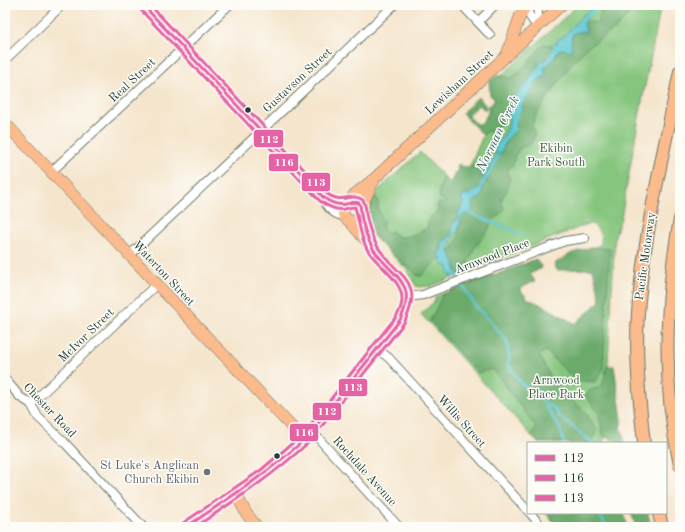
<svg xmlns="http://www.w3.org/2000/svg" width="685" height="532" viewBox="0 0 685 532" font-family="'Old Standard TT',serif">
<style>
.green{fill:#85c57d;stroke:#528158}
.forest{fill:#6caa6c;stroke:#467450}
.water{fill:#5ac7cf;stroke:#3c8282}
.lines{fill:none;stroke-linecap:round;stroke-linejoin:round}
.stream{stroke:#5ac7cf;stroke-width:2.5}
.minor-casing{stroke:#6a7869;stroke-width:10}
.major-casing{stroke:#6a7869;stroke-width:12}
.highway-casing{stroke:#6a7869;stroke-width:14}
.minor{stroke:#fff;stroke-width:8}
.major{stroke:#fbbb8d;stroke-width:11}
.highway{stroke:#fbbb8d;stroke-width:12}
.bus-1-casing{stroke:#fdfcf7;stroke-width:6}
.bus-2-casing{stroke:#fdfcf7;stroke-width:6}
.bus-3-casing{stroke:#fdfcf7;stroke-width:6}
.bus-1{stroke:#e463a4;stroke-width:3}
.bus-2{stroke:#e463a4;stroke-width:3}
.bus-3{stroke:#e463a4;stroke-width:3}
.bus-dot{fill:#1f3d34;stroke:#fdfcf7;stroke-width:1.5}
.worship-dot{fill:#6b7280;stroke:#fdfcf7;stroke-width:1.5}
.labels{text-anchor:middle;stroke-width:3;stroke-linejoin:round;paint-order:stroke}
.street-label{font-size:12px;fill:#1f3d34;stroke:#fdfcf7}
.park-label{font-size:12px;fill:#385f46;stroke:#fdfcf7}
.worship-label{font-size:12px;fill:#5b616d;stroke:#fdfcf7;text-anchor:end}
.water-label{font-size:13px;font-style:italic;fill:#2e605b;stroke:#fdfcf7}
.line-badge{stroke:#fdfcf7;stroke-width:1.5}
.badge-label{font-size:11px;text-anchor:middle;font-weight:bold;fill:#fff}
</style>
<rect width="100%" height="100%" fill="#fdfcf7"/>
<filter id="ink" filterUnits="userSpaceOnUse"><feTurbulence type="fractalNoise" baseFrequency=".025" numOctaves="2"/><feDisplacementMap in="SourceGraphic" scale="8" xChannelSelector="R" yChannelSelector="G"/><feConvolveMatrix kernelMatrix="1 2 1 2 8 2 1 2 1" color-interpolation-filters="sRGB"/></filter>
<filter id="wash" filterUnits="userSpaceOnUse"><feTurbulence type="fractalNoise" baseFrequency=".012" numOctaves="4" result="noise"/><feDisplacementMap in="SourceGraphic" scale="16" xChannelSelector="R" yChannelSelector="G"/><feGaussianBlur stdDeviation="0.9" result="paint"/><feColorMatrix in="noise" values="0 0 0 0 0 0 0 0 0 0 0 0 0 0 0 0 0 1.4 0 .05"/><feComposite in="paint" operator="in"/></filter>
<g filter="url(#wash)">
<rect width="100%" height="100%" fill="#f5e5cc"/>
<path class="green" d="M 578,5 L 661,5 L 642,101 L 621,218 L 615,235 L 606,399 L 611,430 L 602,443 L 538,443 L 421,314 L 435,301 L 435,297 L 488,276 L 504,272 L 528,299 L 546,307 L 573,340 L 599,316 L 602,266 L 594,248 L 601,244 C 602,234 600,230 592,224 L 585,225 L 431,286 L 419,287 L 416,286 L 407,270 L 383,245 L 371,199 L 375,193 L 420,152 L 452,185 L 468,171 L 500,95 L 491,85 Z"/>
<g class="forest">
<path d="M 605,5 L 631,5 L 626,17 L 619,26 L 588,47 L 572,63 L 535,116 L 532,126 C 538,136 533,146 521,147 L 515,155 L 513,165 L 508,170 L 508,175 L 510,179 L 507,185 L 508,190 L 503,196 L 501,202 L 505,209 L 490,224 L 489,229 L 473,250 L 471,258 L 468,261 L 471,270 L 459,275 C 455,268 454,261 450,253 L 458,239 L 460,219 L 462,216 L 470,213 L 473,209 L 472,203 L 474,200 L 480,199 L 483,193 L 482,188 L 487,181 L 487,173 L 489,168 L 501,153 L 507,139 L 516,130 L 517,127 L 515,116 L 523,108 L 522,105 C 529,95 531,80 545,77 L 544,68 L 552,60 L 559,50 L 571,48 C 571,39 572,28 584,32 L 586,30 L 584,26 L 585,23 L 589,21 L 595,23 L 599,21 L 600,12 Z"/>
<path d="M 543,44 L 552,45 C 550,55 551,58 540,61 L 538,67 L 530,77 L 527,84 L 523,87 L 514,98 L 508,116 L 501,119 L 495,132 L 492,133 L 488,131 L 483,135 L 462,113 L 478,97 L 486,106 L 485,110 L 479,105 L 468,115 L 476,124 L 481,124 L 488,113 L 488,106 L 494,102 L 494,99 L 490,95 L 489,82 C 497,73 501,76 511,78 C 524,69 533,57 543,44 Z"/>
<path d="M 459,164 L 463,167 L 473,166 L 481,175 L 484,176 L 485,180 L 474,192 L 461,198 L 463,203 L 458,213 L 458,219 L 453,224 L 452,232 L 450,236 L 442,243 C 442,249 439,252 440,258 L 421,276 L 416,275 C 413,270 408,265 402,265 L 371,234 L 366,216 L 372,196 L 378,199 C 378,208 378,214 384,221 L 382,225 L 383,230 L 389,233 L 392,231 C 395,234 398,237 401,237 C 406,238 423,231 427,228 L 430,217 L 438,211 L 437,205 L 439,203 L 446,203 L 444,200 L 440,199 C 437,192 441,184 444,177 L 449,183 C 454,179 453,173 458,170 L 457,166 Z"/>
<path d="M 592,247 L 610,249 L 603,370 L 595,382 L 575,380 L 546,351 L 539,355 L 551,378 L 568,397 L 585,412 L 597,430 L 590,443 L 538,443 L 531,435 L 536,427 L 493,369 L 478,373 L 430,321 L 443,294 C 474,282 505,272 536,259 L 542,268 L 530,274 L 535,281 L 519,289 L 528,299 L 546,307 L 575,324 L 600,301 L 600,298 L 593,269 L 557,270 L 554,264 L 572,253 Z"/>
<polygon points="607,366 614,366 622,419 620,429 623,433 625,443 617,443 616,441 603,436 599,414 586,396 590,390 602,387"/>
<polygon points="546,513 623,513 628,527 558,527"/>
<polygon points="631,513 648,513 651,527 636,527"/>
</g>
<path class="water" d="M 596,5 L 605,5 C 594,11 589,11 584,24 L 586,32 C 567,31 573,36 571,50 L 568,51 L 563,49 L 559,50 L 553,60 L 544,68 L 546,76 C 528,84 532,91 522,105 L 523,108 L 515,116 L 517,127 L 516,130 L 507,139 L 501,153 L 489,168 L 487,173 L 487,181 L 482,188 L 483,193 L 480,199 L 474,200 L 472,203 L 473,209 L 471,212 L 462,216 L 458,230 L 451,240 L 449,247 L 450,253 L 455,262 L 455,269 L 459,275 L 451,278 L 452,276 L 449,275 L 448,267 L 441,264 L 441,258 L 440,258 L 439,253 L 442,248 L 442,243 L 450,236 L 452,232 L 453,224 L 458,219 L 458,213 L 463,203 L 461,197 C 465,194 469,195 473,192 C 477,190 482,184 485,181 L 484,176 L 481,176 L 481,173 L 484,172 C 484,163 492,161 497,156 L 498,153 L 493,154 L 493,152 C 497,141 513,129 508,116 L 514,98 L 523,87 L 527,84 L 531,75 L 538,67 L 540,61 L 546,60 L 550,56 L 550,52 L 554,44 L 557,43 L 558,39 L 563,37 L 582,16 Z"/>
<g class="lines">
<g class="stream">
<polyline points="586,17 601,5"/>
<polyline points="526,96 533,85"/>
<polyline points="514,122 519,110"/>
<polyline points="481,185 490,172 498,157"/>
<polyline points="467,212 523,235"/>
<path d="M 455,273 L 476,307 L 488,319 L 507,341 L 509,357 L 508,365 L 522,384 L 541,398 L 545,405 C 553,406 556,409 559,416 L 593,443"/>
<polyline points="545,405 561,431 564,443"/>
<polyline points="599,513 606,527"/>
</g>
</g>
</g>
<g filter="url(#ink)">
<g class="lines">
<defs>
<g id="minor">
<polyline points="143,5 184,48 323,197 335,203 346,204"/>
<polyline points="462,5 490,35"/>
<polyline points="526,5 529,15 537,27"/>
<polyline points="537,5 538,15 541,23"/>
<polyline points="478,22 495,5"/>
<polyline points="5,60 62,5"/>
<polyline points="51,172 229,5"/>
<path d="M 323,198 C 326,207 334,215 344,216"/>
<polyline points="130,255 394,5"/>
<polyline points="407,297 423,295 433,291 565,241 585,238"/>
<polyline points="377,349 389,358 528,511"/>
<polyline points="5,379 20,397 31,404 38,417 65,443 143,527"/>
<polyline points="31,404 157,284"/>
<polyline points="311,433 319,439 399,527"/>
<polyline points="530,513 542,527"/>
<polyline points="186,527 236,494"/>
</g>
<g id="major">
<polyline points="507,54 520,16 526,6"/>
<polyline points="5,123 304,440"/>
<polyline points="349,202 354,195 375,178 561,5"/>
<path d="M 362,209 L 359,203 C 338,192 338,230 359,219 L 362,213 L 364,201 L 374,180"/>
<polyline points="361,216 371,243"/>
<path d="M 257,527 L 246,513 L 236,494 L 284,459 L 307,437 L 397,325 C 418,297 403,282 384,260 C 372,247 360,235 349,220"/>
</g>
<g id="highway">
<path d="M 680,219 C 665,299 662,384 680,465"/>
<path d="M 644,443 C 639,400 635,356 638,313 C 644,231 664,151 680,71"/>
<polyline points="659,513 662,527"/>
</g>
</defs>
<use href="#minor" class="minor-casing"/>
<use href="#major" class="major-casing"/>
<use href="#highway" class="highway-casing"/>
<use href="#minor" class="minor"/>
<use href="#major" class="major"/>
<use href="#highway" class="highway"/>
<defs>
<path id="bus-1" d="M 143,5 L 323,197 C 329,202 338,206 346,204 C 351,203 353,201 359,203 C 361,207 361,210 361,215 C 363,225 367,238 372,247 C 389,276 420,280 400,320 L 307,437 C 270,472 228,499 186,527"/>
<path id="bus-2" d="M 139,8 L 320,201 C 327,206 336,211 345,209 C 349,208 352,207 355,207 C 359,221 360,236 367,249 C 377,267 408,282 401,306 C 400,310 398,314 396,317 L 303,434 L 261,470 L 183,523"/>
<path id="bus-3" d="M 150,5 L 326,193 C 344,206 349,191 363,200 C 366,205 366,209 366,214 C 368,224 371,235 376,244 C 394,276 427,278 404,323 L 310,441 C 275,474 236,500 195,527"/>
</defs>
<use href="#bus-1" class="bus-1-casing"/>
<use href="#bus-2" class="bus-2-casing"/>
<use href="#bus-3" class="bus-3-casing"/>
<use href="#bus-1" class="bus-1"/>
<use href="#bus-2" class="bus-2"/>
<use href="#bus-3" class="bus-3"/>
</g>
</g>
<g class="bus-dot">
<circle cx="248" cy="110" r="3.5"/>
<circle cx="277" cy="456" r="3.5"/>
</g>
<circle class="worship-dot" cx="207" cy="472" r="4"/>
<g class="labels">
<g class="street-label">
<text transform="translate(132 80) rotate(-43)" y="4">Real Street</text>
<text transform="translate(297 80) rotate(-43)" y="4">Gustavson Street</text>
<text transform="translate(459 82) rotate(-43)" y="4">Lewisham Street</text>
<text transform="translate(492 256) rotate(-21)" y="4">Arnwood Place</text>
<text transform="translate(645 256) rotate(-82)" y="4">Pacific Motorway</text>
<text transform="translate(164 273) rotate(47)" y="4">Waterton Street</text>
<text transform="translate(86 335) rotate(-44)" y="4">McIvor Street</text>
<text transform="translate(50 410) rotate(46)" y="4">Chester Road</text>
<text transform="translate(462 421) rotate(48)" y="4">Willis Street</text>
<text transform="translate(365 471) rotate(48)" y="4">Rochdale Avenue</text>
</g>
<g class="park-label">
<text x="556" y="152">Ekibin<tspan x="556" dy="14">Park South</tspan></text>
<text x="556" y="384">Arnwood<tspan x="556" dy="14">Place Park</tspan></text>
</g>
<g class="worship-label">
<text x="199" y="469">St Luke's Anglican<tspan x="199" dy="14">Church Ekibin</tspan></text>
</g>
<g class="water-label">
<text transform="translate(497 133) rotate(-64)" y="5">Norman Creek</text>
</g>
</g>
<g class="line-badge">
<rect x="253" y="129" width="31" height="19" rx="4" fill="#e463a4"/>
<rect x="268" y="153" width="31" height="19" rx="4" fill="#e463a4"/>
<rect x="301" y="172" width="30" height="20" rx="4" fill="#e463a4"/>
<rect x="338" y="378" width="30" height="19" rx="4" fill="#e463a4"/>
<rect x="312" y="402" width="30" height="19" rx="4" fill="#e463a4"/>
<rect x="289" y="423" width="30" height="19" rx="4" fill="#e463a4"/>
</g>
<g class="badge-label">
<text x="269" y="143">112</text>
<text x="284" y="166">116</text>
<text x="316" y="186">113</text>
<text x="353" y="391">113</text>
<text x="327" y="415">112</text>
<text x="304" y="436">116</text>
</g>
<rect width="685" height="532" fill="none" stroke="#fdfcf7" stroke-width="20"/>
<rect x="527" y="442" width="140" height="72" fill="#fdfcf7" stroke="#a4b0a9"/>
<rect x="535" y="455" width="20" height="6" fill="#e463a4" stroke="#a4b0a9"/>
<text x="563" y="462" font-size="12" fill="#1f3d34">112</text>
<rect x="535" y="475" width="20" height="6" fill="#e463a4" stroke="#a4b0a9"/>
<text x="563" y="482" font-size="12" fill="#1f3d34">116</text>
<rect x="535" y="495" width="20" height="6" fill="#e463a4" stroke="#a4b0a9"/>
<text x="563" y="502" font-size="12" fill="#1f3d34">113</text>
</svg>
